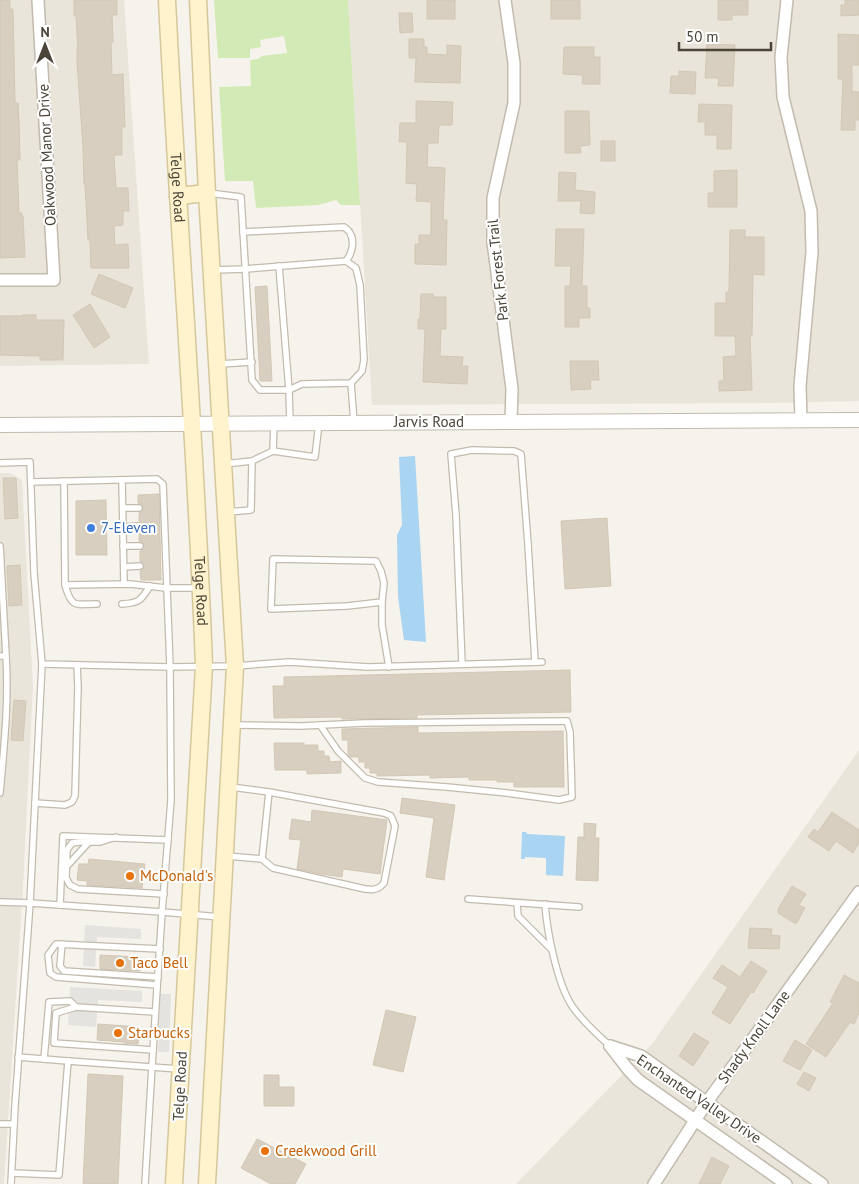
<svg xmlns="http://www.w3.org/2000/svg" width="859" height="1184" viewBox="0 0 859 1184" font-family="'PT Sans',sans-serif">
<style>
.residential{fill:#eae5da}
.green{fill:#d2eab5}
.parking{fill:#e5e3e0}
.water{fill:#a9d4f2}
.building{fill:#d8cfc1;stroke:#d3c7b4}
.lines{fill:none;stroke-linecap:round;stroke-linejoin:round}
.service-casing{stroke:#c2bbae;stroke-width:8}
.minor-casing{stroke:#c2bbae;stroke-width:14}
.tertiary-casing{stroke:#c2bbae;stroke-width:16}
.secondary-casing{stroke:#d6c79b;stroke-width:19}
.service{stroke:#fff;stroke-width:5.5}
.minor{stroke:#fff;stroke-width:11}
.tertiary{stroke:#fff;stroke-width:14}
.secondary{stroke:#fff3cd;stroke-width:16}
.shop-dot{fill:#3f7fe0;stroke:#fff;stroke-width:2}
.food-dot{fill:#e8710a;stroke:#fff;stroke-width:2}
.labels{text-anchor:middle;stroke-width:4;stroke-linejoin:round;paint-order:stroke}
.street-label{font-size:15px;fill:#4b4439;stroke:#fff}
.shop-label{font-size:15px;fill:#366cbe;stroke:#fff;text-anchor:start}
.food-label{font-size:15px;fill:#c56008;stroke:#fff;text-anchor:start}
</style>
<rect width="100%" height="100%" fill="#f6f3ec"/>
<g class="residential">
<polygon points="0,0 124,0 149,364 0,366"/>
<polygon points="348,0 859,0 859,401 768,403 372,405"/>
<polygon points="0,473 10,473 22,480 33,686 23,887 4,1184 0,1184"/>
<polygon points="859,750 859,1184 516,1184 652,1044"/>
</g>
<polygon class="green" points="214,0 348,0 360,205 341,205 336,200 318,205 256,208 253,181 225,181 219,87 251,86 250,60 258,59 262,56 287,53 284,36 260,40 261,47 250,49 250,58 218,58"/>
<g class="parking">
<polygon points="85,925 141,929 141,939 97,937 95,967 83,966"/>
<polygon points="70,987 142,991 142,1002 98,1000 96,1027 68,1025"/>
<polygon points="160,994 171,994 169,1052 158,1052"/>
</g>
<g class="water">
<polygon points="415,456 426,642 404,640 398,597 397,535 402,525 399,457"/>
<polygon points="522,832 526,832 527,834 565,836 563,876 546,875 546,858 525,857 525,859 521,859"/>
</g>
<g class="building">
<polygon points="0,0 10,0 10,9 13,9 15,103 18,103 19,121 20,160 17,160 19,213 22,213 22,216 23,216 25,257 0,258"/>
<polygon points="74,0 117,0 117,15 112,15 113,42 111,43 112,75 123,74 125,127 122,127 122,155 114,155 116,188 128,188 129,211 123,211 123,225 114,226 115,245 128,244 129,268 91,268 90,240 88,240 85,184 84,184 83,147 77,62 77,49 78,49 76,16 74,16"/>
<rect x="427" y="0" width="28" height="19"/>
<rect x="551" y="0" width="29" height="19"/>
<polygon points="718,0 748,0 748,15 732,15 732,20 718,20"/>
<polygon points="845,0 859,0 859,15 841,16 841,5 845,5"/>
<polygon points="399,13 412,13 413,32 400,33"/>
<polygon points="838,34 859,35 859,65 852,65 852,91 859,92 859,120 855,120 855,130 841,130 843,79 838,79"/>
<polygon points="409,39 424,39 424,47 427,47 427,54 447,55 447,45 461,46 460,83 415,82 416,58 409,58"/>
<polygon points="707,44 735,45 733,86 718,86 719,78 705,78"/>
<polygon points="564,47 594,47 594,57 600,57 600,84 582,84 583,75 563,74"/>
<polygon points="679,71 696,72 695,94 670,93 671,76 679,76"/>
<polygon points="416,101 453,102 452,125 439,125 438,143 428,143 427,167 445,168 443,220 447,220 446,265 415,264 415,244 419,244 419,235 431,235 431,202 416,201 417,184 406,183 407,142 399,142 400,123 416,123"/>
<polygon points="699,104 732,105 731,149 717,149 717,135 705,135 705,122 698,122"/>
<polygon points="565,111 589,111 590,145 580,146 581,153 565,153"/>
<rect x="601" y="141" width="14" height="20"/>
<polygon points="737,170 737,207 708,207 708,193 714,193 714,171"/>
<polygon points="559,172 576,173 575,190 595,192 594,214 580,213 581,201 558,201"/>
<polygon points="556,229 584,229 582,286 587,286 587,308 590,308 590,318 579,318 579,327 565,327 565,286 570,286 571,266 555,266"/>
<polygon points="730,230 745,230 745,237 764,237 764,275 753,274 752,336 750,336 752,390 719,391 719,381 724,381 723,357 736,356 735,336 715,336 715,303 726,303 726,292 729,292"/>
<polygon points="99,274 133,288 125,308 91,294"/>
<polygon points="267,286 272,381 260,381 255,287"/>
<polygon points="421,294 433,294 433,297 446,297 446,329 441,329 440,356 463,357 462,366 468,366 467,384 423,382 425,329 418,329 418,319 420,319"/>
<polygon points="90,304 110,337 94,348 73,315"/>
<polygon points="22,315 36,315 36,320 64,320 63,360 40,360 40,356 0,355 0,316 22,316"/>
<polygon points="570,361 598,361 599,380 590,380 591,389 571,390"/>
<polygon points="3,478 16,478 18,518 5,519"/>
<polygon points="159,494 161,580 141,580 140,571 143,570 145,566 144,563 140,561 140,551 144,549 145,546 143,542 139,541 139,531 142,530 144,526 143,523 139,521 139,513 143,511 144,508 142,504 138,503 138,495"/>
<polygon points="106,500 107,555 76,555 76,501"/>
<polygon points="607,518 611,586 565,589 561,521"/>
<polygon points="20,565 22,605 9,606 7,566"/>
<polygon points="570,670 571,712 417,715 417,718 342,719 342,717 274,718 273,686 284,686 284,677"/>
<polygon points="14,700 26,701 23,741 11,740"/>
<polygon points="418,727 418,733 563,731 564,787 514,787 514,782 497,782 497,780 469,780 469,777 430,778 430,775 377,776 377,773 370,773 370,768 365,768 365,762 359,762 359,757 350,757 348,754 348,740 342,740 342,729"/>
<polygon points="274,743 304,743 304,745 318,745 318,751 324,751 324,756 329,756 330,762 341,761 341,773 307,774 307,770 275,770"/>
<polygon points="402,798 455,805 444,880 426,877 434,818 400,813"/>
<polygon points="312,810 387,820 380,874 343,869 342,877 322,874 297,869 301,840 289,839 292,819 311,822"/>
<polygon points="832,812 859,830 859,843 853,853 836,841 829,851 808,837 814,829 818,832"/>
<polygon points="584,823 596,824 595,838 599,838 598,881 576,880 578,837 584,837"/>
<polygon points="89,859 145,864 142,888 87,885 87,881 77,880 79,864 88,864"/>
<polygon points="792,886 806,894 799,905 805,908 796,924 778,913 778,909"/>
<polygon points="750,928 772,929 771,935 780,936 779,949 748,948"/>
<polygon points="100,955 140,957 140,971 100,969"/>
<polygon points="751,961 767,971 753,993 751,992 730,1024 712,1013 728,987 713,978 722,965 740,977"/>
<polygon points="844,975 859,983 859,1013 854,1024 850,1022 826,1057 806,1044 833,1003 830,1002"/>
<polygon points="386,1010 416,1017 403,1072 373,1065"/>
<polygon points="98,1024 140,1027 138,1044 124,1043 124,1042 97,1040"/>
<polygon points="694,1033 709,1042 693,1066 679,1056"/>
<polygon points="795,1040 812,1050 800,1070 783,1061"/>
<polygon points="804,1072 816,1078 809,1091 797,1084"/>
<polygon points="88,1074 123,1076 118,1184 83,1184"/>
<polygon points="264,1075 279,1075 279,1087 294,1087 294,1106 264,1106"/>
<polygon points="257,1139 306,1164 295,1184 271,1184 241,1168"/>
<polygon points="712,1157 729,1166 720,1184 699,1184"/>
</g>
<g class="lines">
<defs>
<g id="service">
<polyline points="209,193 241,197 252,380 260,390 289,390 290,424"/>
<polyline points="279,266 289,390 302,384 351,383 362,371 364,360 360,285 356,268 346,261"/>
<path d="M 213,270 L 245,269 L 346,261 C 352,254 355,241 350,233 C 349,230 346,229 344,227 L 243,232"/>
<polyline points="220,364 252,362"/>
<polyline points="351,383 354,423"/>
<polyline points="274,424 273,451 315,457 319,423"/>
<polyline points="0,463 30,462 34,573 42,664 170,667 163,484 157,479 31,482"/>
<polyline points="224,464 252,461"/>
<polyline points="122,480 124,584"/>
<polyline points="64,481 65,585 130,584 166,588 198,588"/>
<polyline points="123,508 139,508"/>
<polyline points="228,512 251,510 252,461 273,451"/>
<polyline points="123,527 139,526"/>
<polyline points="0,546 6,656 0,656"/>
<polyline points="123,546 140,546"/>
<polyline points="124,567 140,566"/>
<path d="M 65,585 C 72,609 75,604 97,604"/>
<polyline points="382,602 347,606 271,609 273,559 376,561 381,571 384,583 382,602 382,625 389,667"/>
<path d="M 122,604 C 140,603 141,600 150,586"/>
<polyline points="462,664 456,515 451,454 472,450 514,451 521,454 528,544 535,662"/>
<polyline points="234,725 301,726 364,723 567,721 570,732 572,797 559,800 507,793 447,787 378,782 365,778 338,751 320,725"/>
<path d="M 0,793 C 4,747 9,701 6,656"/>
<polyline points="35,803 65,805 72,802 75,796 78,687 77,665"/>
<polyline points="116,837 100,842 80,842 72,843 67,850 66,878 70,885 78,889 164,894"/>
<polyline points="227,856 262,859 269,792 231,787"/>
<path d="M 262,859 L 273,868 L 365,889 C 374,890 378,890 384,883 L 395,826 L 391,816 L 384,813 L 269,792"/>
<polyline points="67,866 89,842"/>
<polyline points="468,899 579,907"/>
<polyline points="0,902 30,903 42,664"/>
<polyline points="517,903 518,916 551,949"/>
<path d="M 545,904 C 547,932 557,983 572,1006 C 583,1022 596,1033 610,1046"/>
<polyline points="60,905 63,836 168,840"/>
<polyline points="62,944 60,966 64,971 158,977"/>
<polyline points="157,985 56,977 50,973 48,955 56,944 160,949"/>
<polyline points="153,1050 54,1043 56,1013 76,1007 155,1012"/>
<polyline points="18,1057 68,1061"/>
<polyline points="44,1059 49,1002 70,1001 76,1007"/>
<polyline points="0,1124 14,1124"/>
<polyline points="12,1173 59,1175 68,1061 179,1069"/>
<polyline points="11,1184 15,1106 30,903 162,912 171,800 170,667 235,666 289,662 368,667 542,662"/>
<polyline points="145,1184 152,1066 162,912 220,917"/>
</g>
<g id="minor">
<polyline points="505,0 514,63 514,103 493,198 493,242 512,389 511,422"/>
<polyline points="787,0 781,57 783,97 811,211 812,252 800,386 801,420"/>
<polyline points="0,280 54,280 38,0"/>
<polyline points="610,1046 641,1056 822,1184"/>
<polyline points="610,1046 627,1068 638,1080 786,1184"/>
<polyline points="654,1184 707,1102 859,892"/>
</g>
<polyline id="tertiary" points="0,425 859,420"/>
<g id="secondary">
<path id="s1" d="M 167,0 C 178,222 196,444 204,666 L 174,1184"/>
<polyline points="198,0 207,193 235,666 207,1184"/>
<polyline points="178,196 207,193"/>
</g>
</defs>
<use href="#service" class="service-casing"/>
<use href="#minor" class="minor-casing"/>
<use href="#tertiary" class="tertiary-casing"/>
<use href="#secondary" class="secondary-casing"/>
<use href="#service" class="service"/>
<use href="#minor" class="minor"/>
<use href="#tertiary" class="tertiary"/>
<use href="#secondary" class="secondary"/>
</g>
<circle class="shop-dot" cx="91" cy="528" r="5"/>
<g class="food-dot">
<circle cx="130" cy="876" r="5"/>
<circle cx="120" cy="963" r="5"/>
<circle cx="118" cy="1033" r="5"/>
<circle cx="265" cy="1151" r="5"/>
</g>
<g class="labels">
<g class="street-label">
<text transform="translate(47 155) rotate(-93)" y="5">Oakwood Manor Drive</text>
<text dy="5" stroke="none"><textPath href="#s1" startOffset="188">Telge Road</textPath></text>
<text transform="translate(498 270) rotate(-96)" y="5">Park Forest Trail</text>
<text x="429" y="427">Jarvis Road</text>
<text dy="5" stroke="none"><textPath href="#s1" startOffset="592">Telge Road</textPath></text>
<text transform="translate(754 1037) rotate(-54)" y="5">Shady Knoll Lane</text>
<text transform="translate(180 1086) rotate(-87)" y="5">Telge Road</text>
<text transform="translate(699 1099) rotate(34)" y="5">Enchanted Valley Drive</text>
</g>
<g class="shop-label">
<text x="101" y="533">7-Eleven</text>
</g>
<g class="food-label">
<text x="140" y="881">McDonald's</text>
<text x="130" y="968">Taco Bell</text>
<text x="128" y="1038">Starbucks</text>
<text x="275" y="1156">Creekwood Grill</text>
</g>
</g>
<g transform="translate(45 45)" stroke="#ffffff" stroke-width="4" paint-order="stroke">
<path d="M0-4L9 19L0 12L-9 19Z" fill="#4b4439"/>
<text y="-8" font-size="14" font-weight="bold" text-anchor="middle" fill="#4b4439">N</text>
</g>
<path d="M679 42v8h92v-8" fill="none" stroke="#4b4439" stroke-width="2.5"/>
<text x="686" y="42" font-size="15" fill="#4b4439" stroke="#ffffff" stroke-width="4" paint-order="stroke">50 m</text>
</svg>
